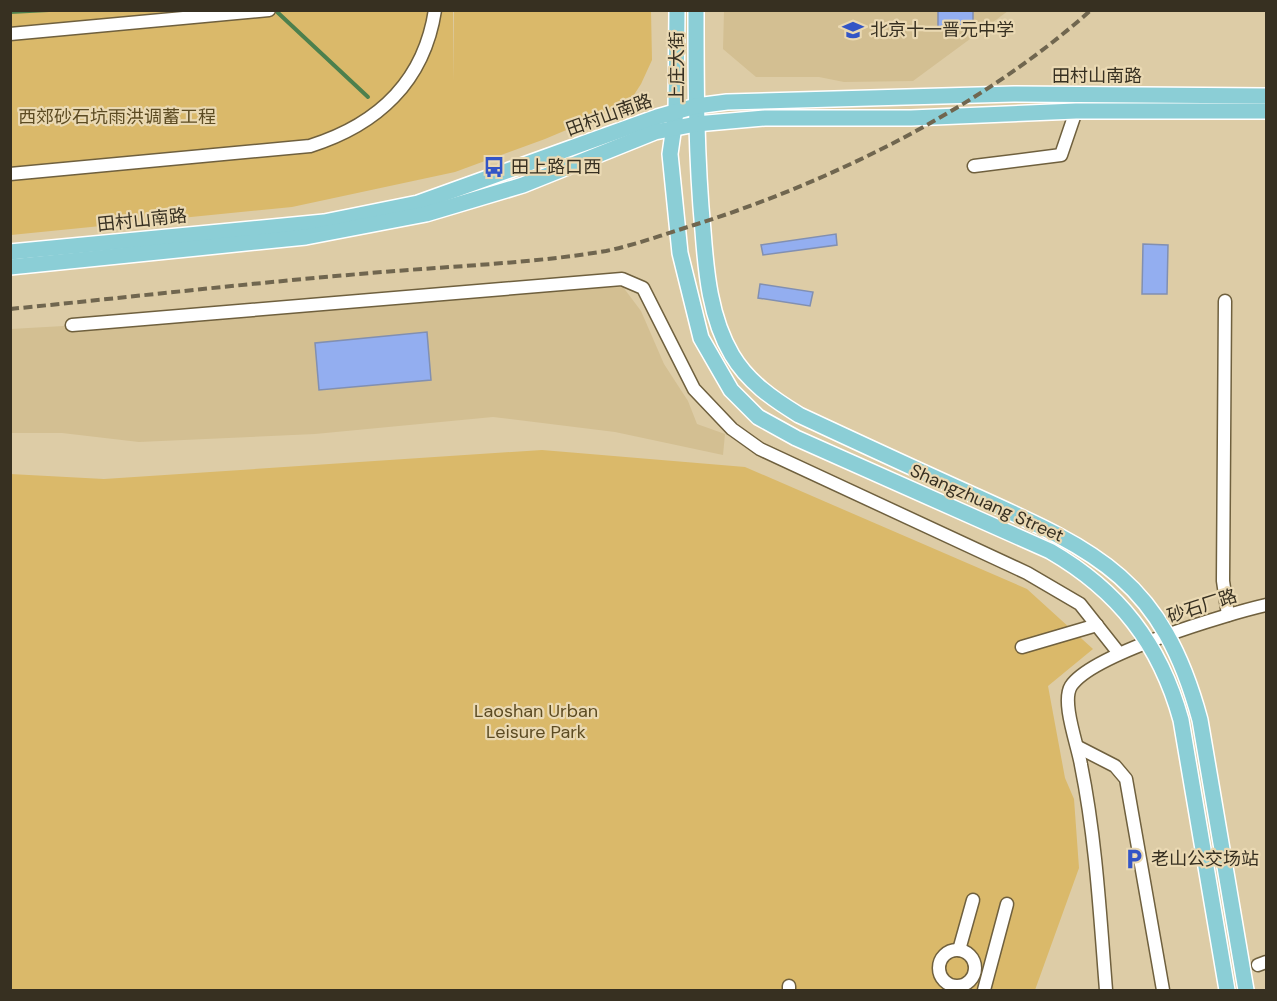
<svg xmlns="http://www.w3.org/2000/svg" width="1277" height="1001" viewBox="0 0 1277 1001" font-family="'DM Sans','Noto Sans SC',sans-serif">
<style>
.built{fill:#d3bf92}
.green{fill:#dab96a}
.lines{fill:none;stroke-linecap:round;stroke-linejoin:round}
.stream{stroke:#4d804d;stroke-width:4}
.building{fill:#93aef0;stroke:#818fb1;stroke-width:1.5}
.minor-casing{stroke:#6f603e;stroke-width:15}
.major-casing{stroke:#fff;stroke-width:18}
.minor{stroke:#fff;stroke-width:12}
.major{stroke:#8bced6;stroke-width:15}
.rail{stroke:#70664f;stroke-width:4;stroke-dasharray:9 4.5;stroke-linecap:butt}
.labels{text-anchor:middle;stroke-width:4.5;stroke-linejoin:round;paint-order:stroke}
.poi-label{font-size:18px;fill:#373021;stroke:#ead9b3;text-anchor:start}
.street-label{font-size:18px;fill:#373021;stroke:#ead9b3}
.park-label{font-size:18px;fill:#5c4b22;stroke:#ead9b3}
</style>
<rect width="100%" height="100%" fill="#ddcca6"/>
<g class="built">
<polygon points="724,11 1008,11 913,81 844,82 819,77 756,77 723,49"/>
<polygon points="623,287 641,311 664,364 688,401 697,424 725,434 723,455 615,432 493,417 315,434 139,442 62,433 11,433 11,329 275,314 537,290"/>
</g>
<g class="green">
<polygon points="10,11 453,11 454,82 454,11 651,11 652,60 641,84 628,104 545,139 455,172 292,207 11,235"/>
<polygon points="542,450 745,467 1027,589 1093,649 1048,686 1065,778 1074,799 1079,868 1035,990 11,990 10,474 104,479"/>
</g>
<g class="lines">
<g class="stream">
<polyline points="275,10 368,97"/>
<polyline points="10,12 49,10"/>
</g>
</g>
<g class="building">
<rect x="938" y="10" width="35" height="17"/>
<polygon points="836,234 837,245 763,255 761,245"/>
<polygon points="1143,244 1168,245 1167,294 1142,294"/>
<polygon points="760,284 813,292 810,306 758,298"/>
<polygon points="427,332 431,380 319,390 315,343"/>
</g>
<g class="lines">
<defs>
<g id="minor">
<polyline points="10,34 269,10"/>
<polyline points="974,166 1061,155 1076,111"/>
<path d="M 10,174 L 310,146 C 377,125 424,82 435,10"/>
<polyline points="1225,301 1223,581 1228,615"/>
<polyline points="72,325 622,279 643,288 694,389 732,429 760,449 1027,573 1080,604 1118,652"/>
<polyline points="1022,647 1097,625"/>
<polyline points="1078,747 1115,766 1126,779 1163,990"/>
<polyline points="959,950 973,900"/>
<circle cx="957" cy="968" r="18"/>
<polyline points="1258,965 1266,962"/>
<polyline points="789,990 789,986"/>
<polyline points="984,990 1007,904"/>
<path d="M 1106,990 C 1100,915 1096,839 1081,765 C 1078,746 1061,702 1071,686 C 1092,654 1227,614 1266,605"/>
</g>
<g id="major">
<path d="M 677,10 L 676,112 L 670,154 L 680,253 L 701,338 L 731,390 L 758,417 L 796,438 L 1050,551 C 1119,591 1160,644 1181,720 L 1227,990"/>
<path d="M 696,10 C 696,84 696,157 703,231 C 706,272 710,318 732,355 C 748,382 773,399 799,415 C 857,442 915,469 973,495 C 1097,551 1162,579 1200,720 L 1246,990"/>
<polyline points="10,252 324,222 418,203 657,117 696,106 727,102 1014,94 1266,96"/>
<polyline points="10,267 306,237 426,214 523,185 655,132 696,124 765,118 911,118 1076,111 1266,111"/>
</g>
</defs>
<use href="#minor" class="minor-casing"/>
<use href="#major" class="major-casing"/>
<use href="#minor" class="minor"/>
<use href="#major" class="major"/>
<path class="rail" d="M 10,309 C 131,297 251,283 371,273 C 449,266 528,264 606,251 C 635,245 665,234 694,225 C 831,182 983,107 1091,10"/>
</g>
<defs>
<symbol id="school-bare" viewBox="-9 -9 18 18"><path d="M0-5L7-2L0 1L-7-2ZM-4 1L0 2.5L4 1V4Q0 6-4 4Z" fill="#3355c6" stroke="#ead9b3" stroke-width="2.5" paint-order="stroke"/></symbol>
<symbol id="bus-bare" viewBox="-9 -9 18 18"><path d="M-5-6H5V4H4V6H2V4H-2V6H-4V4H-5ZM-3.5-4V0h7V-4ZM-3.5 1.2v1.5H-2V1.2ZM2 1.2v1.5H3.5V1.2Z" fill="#3355c6" stroke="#ead9b3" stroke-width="2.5" paint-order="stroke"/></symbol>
<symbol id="parking-bare" viewBox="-9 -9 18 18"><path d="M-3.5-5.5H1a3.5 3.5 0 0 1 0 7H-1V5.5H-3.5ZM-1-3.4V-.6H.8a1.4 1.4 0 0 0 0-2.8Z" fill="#3355c6" stroke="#ead9b3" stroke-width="2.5" paint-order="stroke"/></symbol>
</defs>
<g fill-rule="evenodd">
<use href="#school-bare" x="838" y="15" width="30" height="30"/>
<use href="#bus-bare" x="479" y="152" width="30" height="30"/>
<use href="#parking-bare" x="1119" y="844" width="30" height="30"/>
</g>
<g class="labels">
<g class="poi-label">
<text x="870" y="36">北京十一晋元中学</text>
<text x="511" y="173">田上路口西</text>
<text x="1151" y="865">老山公交场站</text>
</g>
<g class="street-label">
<text transform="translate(677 67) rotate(-90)" y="6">上庄大街</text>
<text x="1097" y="82">田村山南路</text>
<text transform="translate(609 115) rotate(-20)" y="6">田村山南路</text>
<text transform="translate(142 220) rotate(-6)" y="6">田村山南路</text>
<text transform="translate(987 503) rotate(24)" y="6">Shangzhuang Street</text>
<text transform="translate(1202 606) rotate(-18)" y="6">砂石厂路</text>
</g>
<g class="park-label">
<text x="117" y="123">西郊砂石坑雨洪调蓄工程</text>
<text x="536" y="717">Laoshan Urban<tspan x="536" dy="21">Leisure Park</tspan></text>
</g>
</g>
<rect width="1277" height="1001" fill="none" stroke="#373021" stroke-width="24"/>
</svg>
